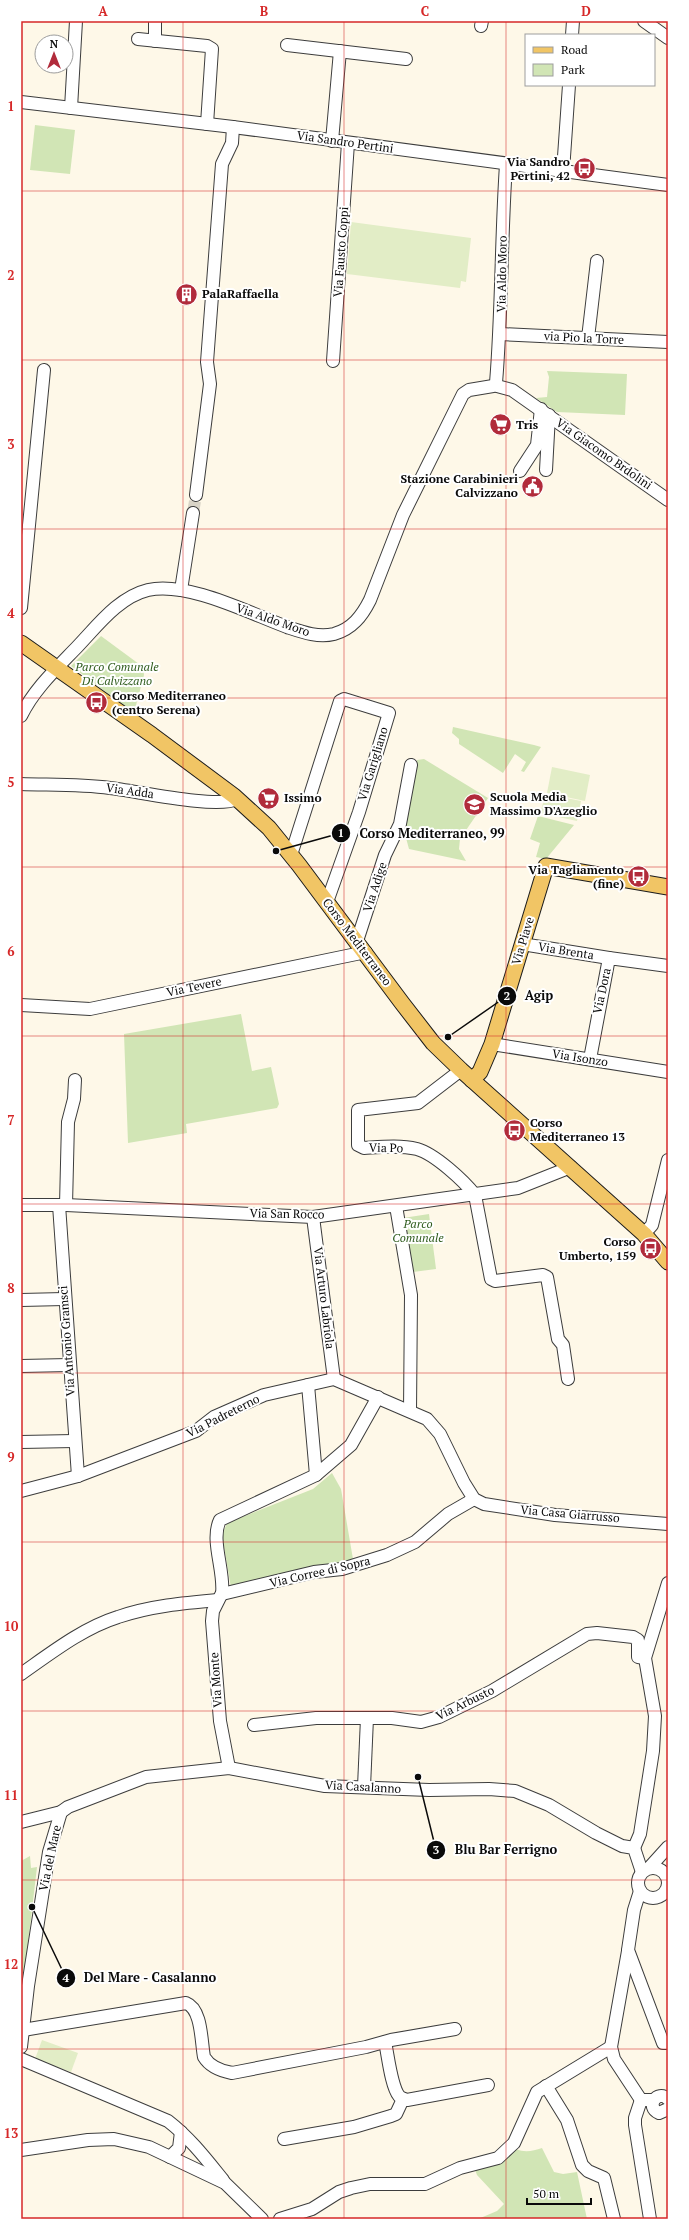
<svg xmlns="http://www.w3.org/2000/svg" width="689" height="2240" viewBox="0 0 689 2240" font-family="'PT Serif',serif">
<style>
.green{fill:#d1e5b5}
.pitch{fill:#e2edc6}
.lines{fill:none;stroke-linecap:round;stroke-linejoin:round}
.minor-tunnel{stroke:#d9d4c7;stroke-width:12;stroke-dasharray:12 6;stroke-linecap:butt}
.minor-casing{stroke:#3d3d3d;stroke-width:14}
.major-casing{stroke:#1b1b1b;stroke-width:17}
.minor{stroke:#fff;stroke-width:12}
.major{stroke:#f1c565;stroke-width:15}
.grid{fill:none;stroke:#d62828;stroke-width:1;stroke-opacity:0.55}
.labels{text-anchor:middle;stroke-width:4;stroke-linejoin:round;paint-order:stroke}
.street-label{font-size:12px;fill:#0a0a0a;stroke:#fff}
.poi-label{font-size:12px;font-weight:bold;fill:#0a0a0a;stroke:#fff;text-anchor:start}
.park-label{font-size:12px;font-style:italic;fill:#305d1f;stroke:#fff}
.leader{fill:none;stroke:#0a0a0a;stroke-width:1.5}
.callout-dot{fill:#0a0a0a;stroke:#fff;stroke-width:1.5}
.mark-label{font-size:12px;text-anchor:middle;font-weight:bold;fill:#fff}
.callout-label{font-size:13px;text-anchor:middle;font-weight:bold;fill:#0a0a0a;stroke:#fff;stroke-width:4;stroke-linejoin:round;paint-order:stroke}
.neatline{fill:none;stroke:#d62828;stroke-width:1.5}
.grid-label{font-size:13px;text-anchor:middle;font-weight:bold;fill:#d62828}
</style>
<rect width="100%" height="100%" fill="#fef8e8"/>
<g class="green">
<polygon points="35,125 75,130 70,174 30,170"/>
<polygon points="547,371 627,374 625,415 557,412 536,398 547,397 549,377"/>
<polygon points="101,636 143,667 144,675 134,713 71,666"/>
<polygon points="453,727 534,745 541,747 524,772 521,771 526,762 515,754 503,773 459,744 459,739 452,733"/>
<polygon points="424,759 488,798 460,839 459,849 466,861 409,849 403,827 417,760"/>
<polygon points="538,816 574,825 546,859 536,857 540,843 530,839"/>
<polygon points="241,1014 252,1071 271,1067 279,1104 277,1108 186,1124 187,1133 128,1143 124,1034"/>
<polygon points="429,1214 436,1269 413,1272 403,1218"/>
<polygon points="332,1473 341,1489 354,1565 231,1588 222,1535 227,1523 313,1489"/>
<polygon points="30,1856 31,1868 37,1867 21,2004 21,1861"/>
<path d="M 542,2148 L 554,2172 L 563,2174 L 577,2172 L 587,2219 L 478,2219 L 497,2211 L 504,2204 L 477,2175 L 474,2167 L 516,2149 C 525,2153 533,2151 542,2148 Z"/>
</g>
<g class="pitch">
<polygon points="351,222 471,238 466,282 461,281 460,288 347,274"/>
<polygon points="552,767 590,775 585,801 547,793"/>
<polygon points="546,794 581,801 577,821 540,813"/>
<polygon points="42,2040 78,2053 71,2072 35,2059"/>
</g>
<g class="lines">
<polyline class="minor-tunnel" points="193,513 196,495"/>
<defs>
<g id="minor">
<polyline points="644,21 668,38"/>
<polyline points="481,26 482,21"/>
<polyline points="572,35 573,21"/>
<polyline points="138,39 207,46 212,49 207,124"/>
<polyline points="155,41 155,21"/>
<polyline points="287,45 406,59"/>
<polyline points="21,102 233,127 668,185"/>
<polyline points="71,108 76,21"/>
<polyline points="332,141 340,51"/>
<polyline points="563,171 569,85"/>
<polyline points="500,334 668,342"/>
<polyline points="588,338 597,261"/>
<polyline points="333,361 348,143"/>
<path d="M 496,383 C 502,311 501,238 506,165"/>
<polyline points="497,386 512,390 668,500"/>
<polyline points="546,470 549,415"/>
<polyline points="520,471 537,445 541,409"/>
<polyline points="196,495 210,384 207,362 222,164 232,143 233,127"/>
<polyline points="181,590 193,513"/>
<polyline points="21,608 44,370"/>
<path d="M 21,716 C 34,689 57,668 78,646 C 98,625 119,597 148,590 C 187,581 249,613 287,627 C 302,632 318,638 334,634 C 352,629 362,616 370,600 L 403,515 L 463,394 L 469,390 L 493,386"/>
<path d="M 21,784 C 50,785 81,784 110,788 C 137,791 216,809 237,799"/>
<polyline points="291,855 340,701 344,699 389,713 359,812 327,902"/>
<polyline points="357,941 385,855 400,824 411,765"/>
<polyline points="522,944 609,958"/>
<polyline points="21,1005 90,1009 366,952"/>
<polyline points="492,1044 668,1072"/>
<polyline points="590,1059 609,958 668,966"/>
<path d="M 461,1070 L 418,1103 L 358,1110 L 358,1145 L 364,1148 C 381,1147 400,1145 417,1149 C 435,1154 464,1181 475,1195 L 491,1279 L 495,1281 L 543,1275 L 547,1277 L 558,1339 L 563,1345 L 568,1379"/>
<polyline points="21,1205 66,1205 313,1217 518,1188 571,1167"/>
<polyline points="59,1205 78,1476"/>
<polyline points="66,1205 68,1122 74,1099 75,1080"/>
<polyline points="396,1206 411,1295 410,1411"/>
<polyline points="313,1217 334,1379"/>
<polyline points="644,1234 652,1225 668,1160"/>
<polyline points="21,1300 64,1299"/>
<polyline points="21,1366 69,1365"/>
<polyline points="308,1385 316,1475"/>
<polyline points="21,1442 74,1441"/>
<polyline points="21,1491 78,1476 196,1431 214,1417 264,1395 334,1379 427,1419 440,1434 464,1483 474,1499 484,1504 555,1515 668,1524"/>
<path d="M 222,1594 C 225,1571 210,1540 220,1520 L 316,1475 L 351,1445 L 378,1397"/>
<polyline points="222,1594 314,1572 342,1569 387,1555 415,1542 448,1514 474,1499"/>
<polyline points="221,1595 213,1611 212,1621 220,1721 229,1768"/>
<path d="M 21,1674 C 51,1653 83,1628 118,1617 C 150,1606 184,1603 218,1600"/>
<polyline points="254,1725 316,1718 392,1718 421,1722 439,1717 492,1691 587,1634 597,1633 633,1637 638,1640 638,1657 645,1658"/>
<polyline points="364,1787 367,1718"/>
<polyline points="21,1822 61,1812 68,1807 146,1777 229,1768 325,1786 429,1790 489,1789 515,1791 549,1805 596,1833 622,1846 634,1848 642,1872"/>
<polyline points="634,1848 640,1834 653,1751 655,1716 645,1658 668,1583"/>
<circle cx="653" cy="1883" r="15"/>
<polyline points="649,1868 668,1847"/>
<polyline points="640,1891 634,1910 628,1950 663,2043 668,2043"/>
<polyline points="628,1951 611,2047 614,2059 641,2100"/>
<path d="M 23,2030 L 186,2003 C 202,2009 201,2041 204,2057 C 210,2067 221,2071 232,2073 L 366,2047 L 391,2040 L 455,2029"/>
<path d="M 385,2042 C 388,2055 391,2086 399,2096 C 401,2098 404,2099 407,2100 L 488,2085"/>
<polyline points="21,2047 28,1986 49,1852 61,1812"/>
<path d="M 21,2059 L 168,2121 C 190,2138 206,2159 223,2180"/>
<polyline points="546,2086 567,2120 582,2165 588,2171 604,2178 614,2219"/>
<path d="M 668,2099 C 657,2089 645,2107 659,2113 L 668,2109"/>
<polyline points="284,2139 354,2127 391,2116 396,2114 403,2099"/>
<polyline points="21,2150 88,2140 114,2139 149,2147 225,2183 262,2219"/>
<polyline points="170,2157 179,2148 181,2132"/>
<polyline points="280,2219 312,2209 339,2192 351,2188 370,2184 425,2184 460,2168 498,2158 514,2143 537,2092 611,2047"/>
<polyline points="650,2219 635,2125 635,2118 641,2100 653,2100"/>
</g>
<g id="major">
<polyline points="21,643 152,735 234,796 269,828 299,865 402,1003 433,1043 461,1070 644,1234 668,1262"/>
<polyline points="472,1080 480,1072 492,1044 546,866 668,887"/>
</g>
</defs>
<use href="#minor" class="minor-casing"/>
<use href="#major" class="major-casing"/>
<use href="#minor" class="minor"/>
<use href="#major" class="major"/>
</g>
<path class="grid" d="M 183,21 L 183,2219M 344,21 L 344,2219M 506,21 L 506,2219M 21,191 L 668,191M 21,360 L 668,360M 21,529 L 668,529M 21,698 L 668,698M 21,867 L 668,867M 21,1036 L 668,1036M 21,1204 L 668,1204M 21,1373 L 668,1373M 21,1542 L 668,1542M 21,1711 L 668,1711M 21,1880 L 668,1880M 21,2049 L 668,2049"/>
<defs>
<symbol id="bus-disc" viewBox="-11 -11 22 22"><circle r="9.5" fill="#b12b3b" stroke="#fff"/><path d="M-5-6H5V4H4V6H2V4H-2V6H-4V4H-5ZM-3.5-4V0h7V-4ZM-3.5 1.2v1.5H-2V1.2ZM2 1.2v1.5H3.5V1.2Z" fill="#fff"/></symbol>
<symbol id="building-disc" viewBox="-11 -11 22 22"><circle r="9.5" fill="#b12b3b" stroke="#fff"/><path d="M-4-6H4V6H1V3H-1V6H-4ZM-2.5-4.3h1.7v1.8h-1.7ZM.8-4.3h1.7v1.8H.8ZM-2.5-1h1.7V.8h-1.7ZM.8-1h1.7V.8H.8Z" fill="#fff"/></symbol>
<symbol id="supermarket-disc" viewBox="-11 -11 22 22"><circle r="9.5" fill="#b12b3b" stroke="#fff"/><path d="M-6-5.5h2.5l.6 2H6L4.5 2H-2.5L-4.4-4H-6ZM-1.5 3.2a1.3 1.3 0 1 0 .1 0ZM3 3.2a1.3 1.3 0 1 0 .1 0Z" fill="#fff"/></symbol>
<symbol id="civic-disc" viewBox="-11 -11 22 22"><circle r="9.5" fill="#b12b3b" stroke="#fff"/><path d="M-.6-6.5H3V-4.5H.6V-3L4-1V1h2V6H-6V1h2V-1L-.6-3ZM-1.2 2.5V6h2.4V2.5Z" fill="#fff"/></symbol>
<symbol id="school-disc" viewBox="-11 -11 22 22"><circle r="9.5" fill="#b12b3b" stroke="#fff"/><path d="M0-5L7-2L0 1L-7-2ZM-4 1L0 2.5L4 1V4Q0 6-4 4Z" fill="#fff"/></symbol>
</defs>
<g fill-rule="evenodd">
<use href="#bus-disc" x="572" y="156" width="25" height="25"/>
<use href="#building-disc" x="174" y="282" width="25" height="25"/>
<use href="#supermarket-disc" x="488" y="412" width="25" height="25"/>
<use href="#civic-disc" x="520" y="474" width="25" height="25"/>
<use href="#bus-disc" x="84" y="690" width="25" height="25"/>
<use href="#supermarket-disc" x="256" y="786" width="25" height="25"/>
<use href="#school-disc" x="462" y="792" width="25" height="25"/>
<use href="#bus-disc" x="626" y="864" width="25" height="25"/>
<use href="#bus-disc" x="502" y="1118" width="25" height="25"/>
<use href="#bus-disc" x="638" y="1236" width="25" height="25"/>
</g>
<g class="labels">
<g class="street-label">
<text transform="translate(345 142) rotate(8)" y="4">Via Sandro Pertini</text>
<text transform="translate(341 252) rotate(-86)" y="4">Via Fausto Coppi</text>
<text transform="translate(502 274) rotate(-89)" y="4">Via Aldo Moro</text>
<text transform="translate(584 338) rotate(3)" y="4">via Pio la Torre</text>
<text transform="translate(604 454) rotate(35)" y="4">Via Giacomo Brdolini</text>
<text transform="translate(273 620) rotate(19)" y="4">Via Aldo Moro</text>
<text transform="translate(373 764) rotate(-73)" y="4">Via Garigliano</text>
<text transform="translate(130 791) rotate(8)" y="4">Via Adda</text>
<text transform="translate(375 887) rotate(-72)" y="4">Via Adige</text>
<text transform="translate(523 941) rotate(-73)" y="4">Via Piave</text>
<text transform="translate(357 942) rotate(53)" y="4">Corso Mediterraneo</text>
<text transform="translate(566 951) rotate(9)" y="4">Via Brenta</text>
<text transform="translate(194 987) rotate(-12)" y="4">Via Tevere</text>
<text transform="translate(602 991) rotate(-78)" y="4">Via Dora</text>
<text transform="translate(580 1058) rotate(9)" y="4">Via Isonzo</text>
<text transform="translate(386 1148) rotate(1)" y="4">Via Po</text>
<text transform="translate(287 1214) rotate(1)" y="4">Via San Rocco</text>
<text transform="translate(324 1298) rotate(83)" y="4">Via Arturo Labriola</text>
<text transform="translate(67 1341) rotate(-94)" y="4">Via Antonio Gramsci</text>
<text transform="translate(223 1416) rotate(-27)" y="4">Via Padreterno</text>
<text transform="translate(570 1514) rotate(5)" y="4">Via Casa Giarrusso</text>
<text transform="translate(320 1572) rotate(-13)" y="4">Via Corree di Sopra</text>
<text transform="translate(216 1680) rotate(-94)" y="4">Via Monte</text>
<text transform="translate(465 1703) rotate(-26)" y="4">Via Arbusto</text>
<text transform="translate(363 1787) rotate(3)" y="4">Via Casalanno</text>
<text transform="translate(50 1858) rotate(-78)" y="4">Via del Mare</text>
</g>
<g class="poi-label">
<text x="570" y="166" text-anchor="end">Via Sandro<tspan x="570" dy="14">Pertini, 42</tspan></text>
<text x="202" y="298">PalaRaffaella</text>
<text x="516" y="429">Tris</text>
<text x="518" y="483" text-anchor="end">Stazione Carabinieri<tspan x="518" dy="14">Calvizzano</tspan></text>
<text x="112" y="700">Corso Mediterraneo<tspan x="112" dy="14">(centro Serena)</tspan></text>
<text x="490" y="801">Scuola Media<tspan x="490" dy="14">Massimo D'Azeglio</tspan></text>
<text x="284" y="802">Issimo</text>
<text x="624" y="874" text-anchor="end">Via Tagliamento<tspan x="624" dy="14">(fine)</tspan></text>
<text x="530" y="1127">Corso<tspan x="530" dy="14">Mediterraneo 13</tspan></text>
<text x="636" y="1246" text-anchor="end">Corso<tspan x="636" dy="14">Umberto, 159</tspan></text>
</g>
<g class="park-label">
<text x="117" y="671">Parco Comunale<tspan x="117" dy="14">Di Calvizzano</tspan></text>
<text x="418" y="1228">Parco<tspan x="418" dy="14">Comunale</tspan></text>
</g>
</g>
<path class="leader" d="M276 851L341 833M448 1037L507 996M418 1777L436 1850M32 1907L66 1978"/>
<g class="callout-dot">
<circle cx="276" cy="851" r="4"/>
<circle cx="448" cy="1037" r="4"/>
<circle cx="418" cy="1777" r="4"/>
<circle cx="32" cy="1907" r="4"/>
<circle cx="341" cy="833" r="10"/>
<circle cx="507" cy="996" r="10"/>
<circle cx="436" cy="1850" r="10"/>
<circle cx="66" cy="1978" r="10"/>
</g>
<g class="mark-label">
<text x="341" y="837">1</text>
<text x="507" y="1000">2</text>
<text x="436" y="1854">3</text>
<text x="66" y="1982">4</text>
</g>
<g class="callout-label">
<text x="432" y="838">Corso Mediterraneo, 99</text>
<text x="539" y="1000">Agip</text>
<text x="506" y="1854">Blu Bar Ferrigno</text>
<text x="150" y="1982">Del Mare - Casalanno</text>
</g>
<rect width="689" height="2240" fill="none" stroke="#ffffff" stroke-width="44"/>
<rect x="525" y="34" width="130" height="52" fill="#ffffff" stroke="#9d9d9d"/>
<rect x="533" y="47" width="20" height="6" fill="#f1c565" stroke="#9d9d9d"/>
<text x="561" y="54" font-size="12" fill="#0a0a0a">Road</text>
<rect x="533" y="64" width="20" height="12" fill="#d1e5b5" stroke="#9d9d9d"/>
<text x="561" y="74" font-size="12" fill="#0a0a0a">Park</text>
<g transform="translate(54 54)"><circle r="19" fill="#ffffff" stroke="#9d9d9d"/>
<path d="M0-3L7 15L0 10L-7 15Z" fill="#b12b3b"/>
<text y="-6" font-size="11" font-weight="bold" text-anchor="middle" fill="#0a0a0a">N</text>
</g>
<path d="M527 2198v6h64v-6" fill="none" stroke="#0a0a0a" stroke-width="2"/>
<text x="533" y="2198" font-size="12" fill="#0a0a0a" stroke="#ffffff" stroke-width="3" paint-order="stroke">50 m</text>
<rect x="22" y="22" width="645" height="2196" class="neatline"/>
<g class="grid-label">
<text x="103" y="16">A</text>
<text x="264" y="16">B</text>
<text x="425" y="16">C</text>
<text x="586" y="16">D</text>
<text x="11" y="111">1</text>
<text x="11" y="280">2</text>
<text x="11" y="449">3</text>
<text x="11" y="618">4</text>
<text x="11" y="787">5</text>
<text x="11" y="956">6</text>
<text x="11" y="1125">7</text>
<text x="11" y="1293">8</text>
<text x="11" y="1462">9</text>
<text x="11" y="1631">10</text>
<text x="11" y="1800">11</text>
<text x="11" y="1969">12</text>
<text x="11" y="2138">13</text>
</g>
</svg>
